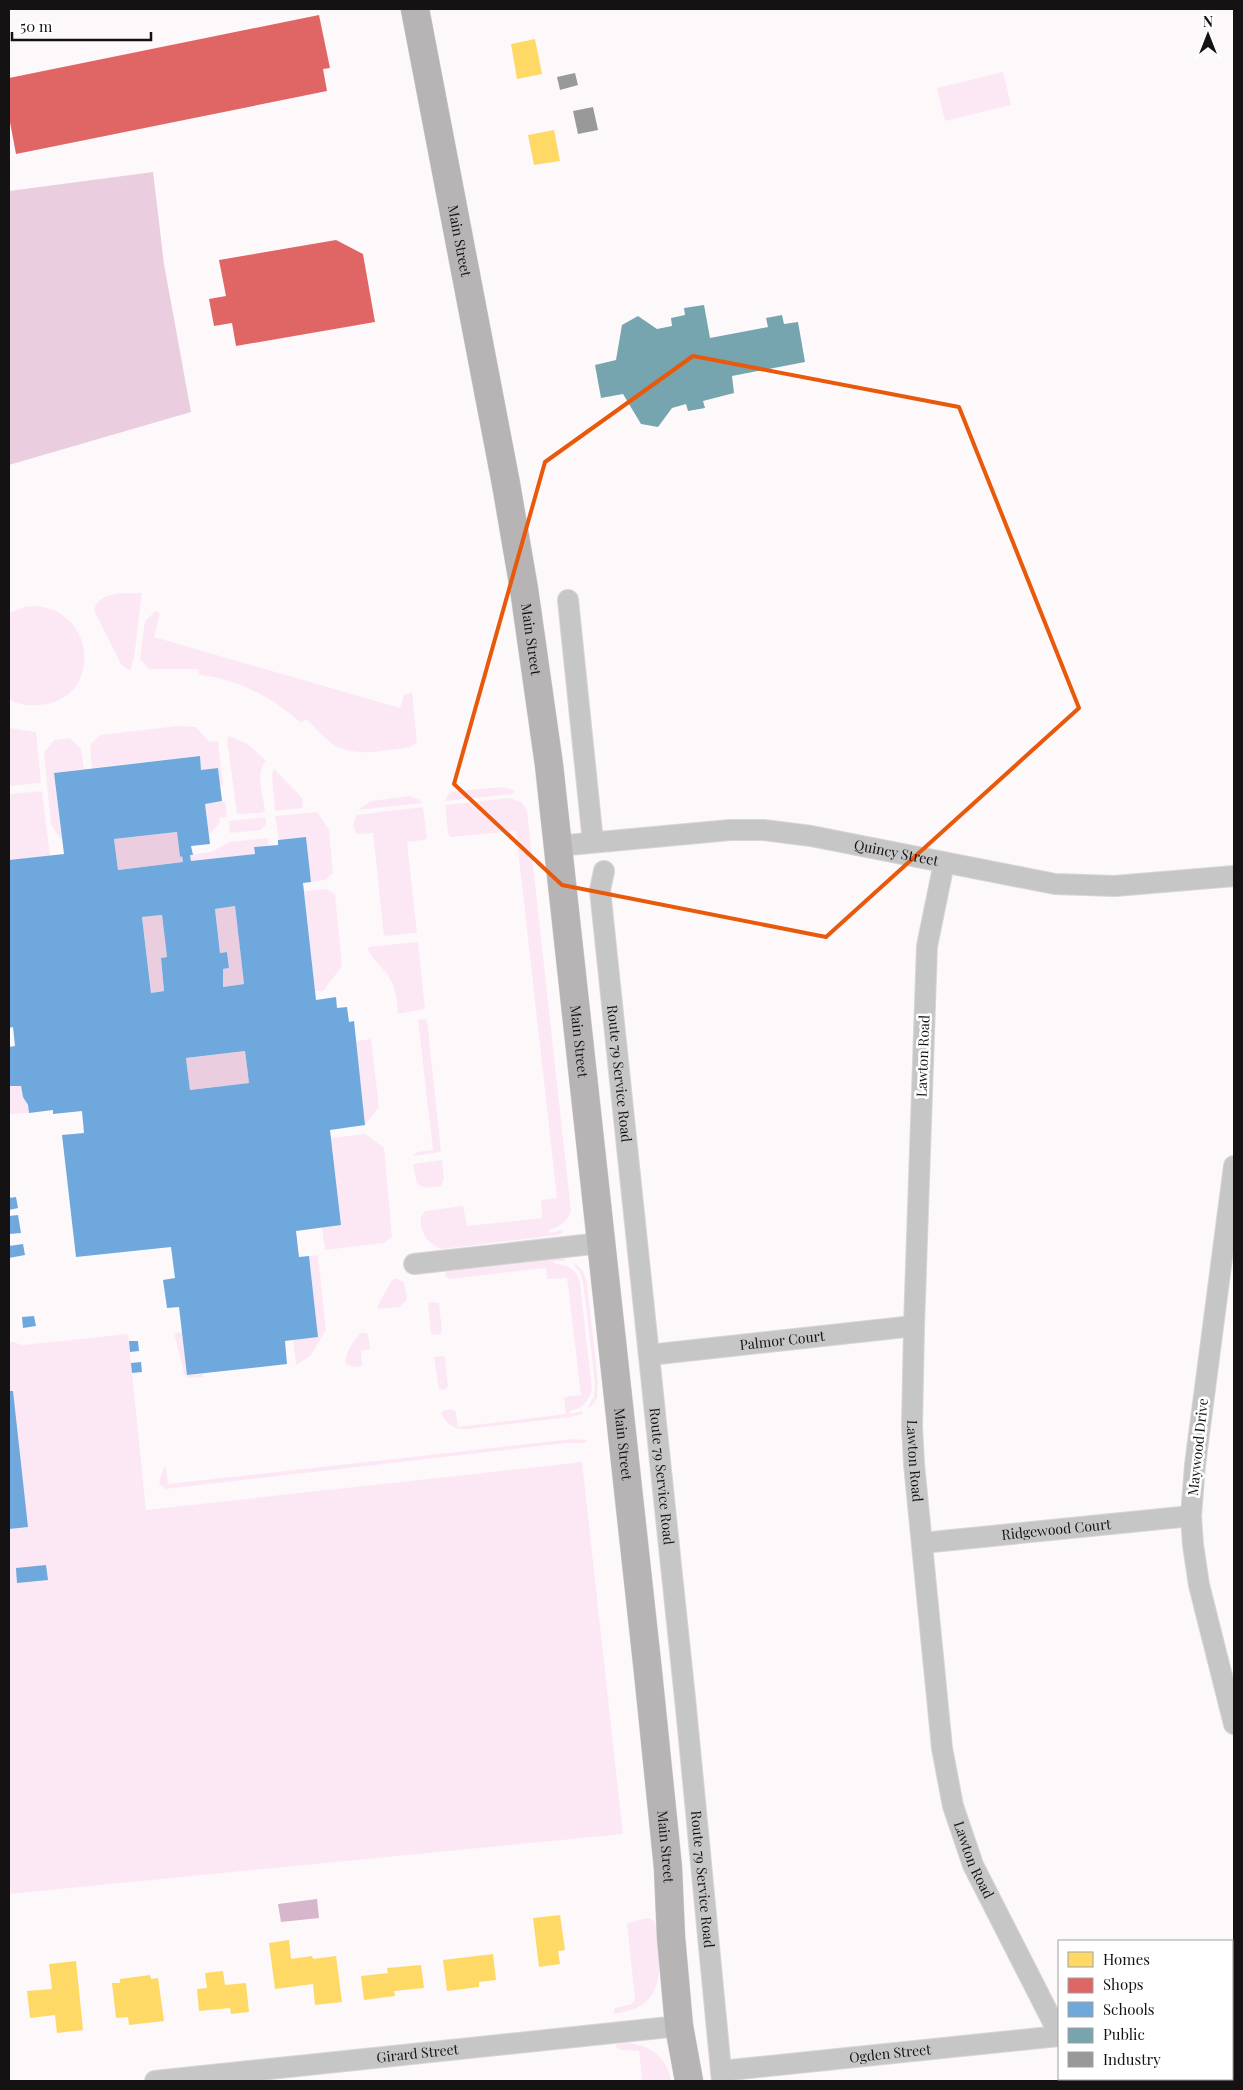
<svg xmlns="http://www.w3.org/2000/svg" width="1243" height="2090" viewBox="0 0 1243 2090" font-family="'Playfair Display',serif">
<style>
.green{fill:#fce8f4}
.forest{fill:#eacee0}
.water{fill:#d7b5ca}
.homes{fill:#ffd966}
.shops{fill:#e06666}
.schools{fill:#6fa8dc;fill-rule:evenodd}
.public{fill:#76a5af}
.industry{fill:#999}
.lines{fill:none;stroke-linecap:round;stroke-linejoin:round}
.street-casing{stroke:#d7d5d6;stroke-width:22}
.primary-casing{stroke:#d7d5d6;stroke-width:29}
.street{stroke:#c7c6c7;stroke-width:20}
.primary{stroke:#b6b4b5;stroke-width:28}
.marked{fill:none;stroke:#e8590c;stroke-width:4;stroke-linejoin:round}
.labels{text-anchor:middle;stroke-width:5;stroke-linejoin:round;paint-order:stroke}
.street-label{font-size:14px;fill:#141213;stroke:#fff}
</style>
<rect width="100%" height="100%" fill="#fdf9fb"/>
<g class="green">
<polygon points="1003,72 1011,105 945,121 937,88"/>
<path d="M 142,593 L 134,658 L 130,671 L 121,664 L 94,610 C 100,590 124,594 142,593 Z"/>
<path d="M 35,606 C 99,610 102,703 38,705 C 28,706 18,705 9,699 L 9,613 L 24,607 Z"/>
<path d="M 155,611 L 160,613 L 154,637 L 400,708 L 404,695 L 412,692 L 417,742 L 411,747 C 385,750 355,759 331,743 C 322,736 315,727 306,719 L 301,723 C 271,697 239,679 199,675 L 198,669 L 149,669 L 140,659 L 145,621 Z"/>
<polygon points="178,726 196,727 209,742 218,741 223,785 220,785 218,768 201,770 200,756 92,768 90,750 91,744 100,735"/>
<polygon points="9,728 36,732 41,783 9,786"/>
<path d="M 229,736 L 248,744 L 266,761 C 255,772 263,795 265,810 L 262,813 L 237,814 L 227,740 Z"/>
<polygon points="70,738 81,749 84,769 54,773 62,841 51,825 44,753 54,740"/>
<polygon points="274,769 302,798 303,808 275,811 272,775"/>
<polygon points="503,787 514,790 513,794 445,801 449,793 456,791"/>
<polygon points="42,791 50,856 9,860 9,794"/>
<polygon points="410,796 420,800 422,803 358,810 371,801"/>
<path d="M 510,798 L 522,802 L 527,811 L 571,1211 C 567,1222 560,1227 549,1230 L 550,1233 L 562,1230 L 564,1232 L 557,1235 L 442,1249 C 428,1245 419,1231 421,1217 L 425,1211 L 463,1206 L 467,1226 L 542,1218 L 541,1200 L 557,1198 L 516,831 L 450,837 L 448,833 L 445,805 Z"/>
<polygon points="225,801 227,817 219,818 220,823 209,835 205,804"/>
<polygon points="423,807 427,838 424,840 407,842 417,933 384,936 373,833 357,834 353,826 356,815"/>
<polygon points="317,812 329,830 333,873 325,880 311,882 306,837 279,840 275,816"/>
<polygon points="266,817 266,824 261,830 230,833 229,821"/>
<polygon points="267,838 269,845 254,847 255,854 191,861 190,855 211,852 230,842"/>
<polygon points="326,889 335,894 342,966 323,991 315,991 304,891"/>
<path d="M 418,942 L 425,1009 L 398,1014 C 397,997 395,982 383,969 C 376,961 371,957 367,947 Z"/>
<polygon points="427,1019 441,1152 413,1156 417,1152 433,1150 418,1020"/>
<polygon points="371,1039 379,1107 365,1125 356,1041"/>
<path d="M 9,1086 L 21,1086 C 22,1096 28,1103 29,1113 L 9,1114 Z"/>
<polygon points="365,1134 384,1148 392,1237 384,1243 325,1250 322,1227 341,1225 331,1138"/>
<polygon points="442,1160 444,1179 441,1186 425,1188 417,1184 413,1164"/>
<polygon points="318,1255 326,1330 311,1355 296,1365 293,1340 318,1337 309,1256"/>
<path d="M 558,1257 L 566,1259 L 564,1261 L 554,1261 L 553,1263 C 567,1265 576,1268 580,1283 L 592,1390 C 588,1402 583,1408 570,1411 L 570,1414 L 582,1411 L 583,1414 L 570,1417 L 467,1429 C 455,1430 445,1424 441,1413 C 444,1409 452,1408 456,1412 L 458,1427 L 566,1414 L 564,1397 L 581,1395 L 567,1278 L 547,1279 L 546,1268 L 449,1279 L 444,1275 L 448,1270 Z"/>
<polygon points="575,1263 583,1271 587,1283 598,1382 597,1398 590,1408 588,1406 594,1397 595,1384 583,1282 580,1272 574,1265"/>
<polygon points="396,1278 404,1282 407,1300 399,1307 378,1309 378,1305 392,1280"/>
<polygon points="430,1302 439,1303 442,1331 440,1335 431,1334 428,1304"/>
<polygon points="183,1332 188,1375 203,1374 203,1377 189,1378 185,1376 174,1333"/>
<path d="M 362,1332 L 368,1334 L 370,1349 L 361,1351 L 362,1366 L 353,1367 L 346,1364 C 344,1354 354,1339 362,1332 Z"/>
<polygon points="128,1334 146,1510 582,1462 623,1834 9,1894 9,1341 23,1345"/>
<polygon points="443,1356 445,1358 448,1386 446,1389 439,1390 434,1357"/>
<polygon points="572,1439 587,1440 585,1443 566,1443 165,1489 159,1483 164,1466 166,1468 168,1484"/>
<path d="M 647,1918 L 653,1920 L 657,1926 C 659,1969 670,2007 613,2014 L 615,2008 L 632,2004 L 635,1999 L 627,1923 Z"/>
<path d="M 628,2043 C 650,2045 668,2058 671,2081 L 642,2081 L 639,2051 L 621,2050 L 616,2047 L 616,2044 Z"/>
</g>
<g class="forest">
<polygon points="153,172 164,264 191,412 9,465 9,473 9,191"/>
<polygon points="177,832 180,856 182,856 183,862 118,870 114,839"/>
<polygon points="235,906 244,984 223,987 223,969 229,968 227,952 220,953 215,909"/>
<polygon points="162,915 167,957 161,958 164,991 151,993 142,917"/>
<polygon points="245,1051 249,1083 190,1090 186,1058"/>
</g>
<polygon class="water" points="317,1899 319,1918 281,1922 278,1904"/>
<g class="homes">
<polygon points="535,39 542,74 517,79 511,44"/>
<polygon points="554,130 560,161 534,165 528,135"/>
<polygon points="560,1915 565,1950 558,1951 560,1964 539,1967 533,1918"/>
<polygon points="289,1940 291,1959 312,1956 313,1959 336,1956 342,2002 315,2005 313,1984 275,1989 269,1943"/>
<polygon points="493,1954 496,1980 479,1982 479,1987 447,1991 443,1960"/>
<polygon points="76,1961 83,2030 57,2033 55,2015 30,2018 27,1991 52,1989 49,1964"/>
<polygon points="421,1965 424,1988 394,1991 395,1996 364,2000 361,1976 388,1973 387,1968"/>
<polygon points="223,1971 225,1985 246,1983 249,2012 231,2014 230,2008 199,2011 197,1989 207,1988 205,1973"/>
<polygon points="150,1975 151,1979 158,1978 164,2021 129,2025 128,2017 116,2018 112,1983 120,1983 120,1979"/>
</g>
<g class="shops">
<polygon points="319,15 330,68 323,69 327,91 16,154 9,117 9,78"/>
<polygon points="336,240 363,254 375,322 236,346 232,323 214,326 209,299 226,296 219,260"/>
</g>
<g class="schools">
<path d="M 200,756 L 201,770 L 218,768 L 222,801 L 205,804 L 210,844 L 191,846 L 193,855 L 190,855 L 191,861 L 255,854 L 254,847 L 278,845 L 278,840 L 306,837 L 311,882 L 303,883 L 316,1000 L 336,997 L 337,1008 L 347,1007 L 349,1022 L 354,1021 L 365,1125 L 330,1130 L 341,1225 L 296,1231 L 299,1257 L 309,1256 L 318,1337 L 285,1341 L 287,1364 L 187,1375 L 179,1307 L 167,1308 L 163,1280 L 175,1278 L 171,1247 L 76,1257 L 62,1135 L 84,1133 L 82,1111 L 53,1114 L 53,1110 L 29,1113 L 28,1105 L 23,1097 L 21,1086 L 9,1086 L 9,1047 L 15,1046 L 13,1027 L 9,1028 L 9,860 L 64,854 L 54,773 ZM 177,832 L 180,857 L 182,856 L 183,862 L 118,870 L 114,839 ZM 235,906 L 244,984 L 223,987 L 223,969 L 229,968 L 227,952 L 220,953 L 215,909 ZM 162,915 L 167,957 L 161,958 L 164,991 L 151,993 L 142,917 ZM 245,1051 L 249,1083 L 190,1090 L 186,1058 Z"/>
<polygon points="16,1197 18,1208 9,1210 9,1198"/>
<polygon points="18,1215 21,1233 9,1234 9,1216"/>
<polygon points="23,1244 25,1255 9,1258 9,1246"/>
<polygon points="34,1316 36,1326 23,1328 22,1317"/>
<polygon points="129,1341 138,1341 139,1351 130,1352"/>
<polygon points="141,1362 142,1372 132,1373 131,1363"/>
<polygon points="9,1391 13,1391 28,1527 9,1529"/>
<polygon points="46,1565 48,1580 17,1583 16,1568"/>
</g>
<polygon class="public" points="704,305 710,338 768,327 766,318 782,315 784,324 798,322 805,362 732,376 734,393 703,401 705,408 688,411 686,404 672,408 658,427 641,424 623,394 601,398 595,365 616,360 622,325 638,316 657,329 672,326 671,318 685,315 684,308"/>
<g class="industry">
<polygon points="575,73 578,85 560,90 557,77"/>
<polygon points="593,107 598,130 578,134 573,111"/>
</g>
<g class="lines">
<defs>
<g id="street">
<polyline points="568,600 593,842"/>
<path id="s1" d="M 557,846 L 730,830 L 764,830 L 811,836 L 1055,884 L 1115,886 L 1234,876"/>
<path id="s2" d="M 944,863 L 927,946 L 914,1326 L 912,1426 L 914,1464 L 942,1748 L 953,1806 L 973,1865 L 1059,2034"/>
<path id="s3" d="M 604,871 L 600,890 L 686,1708 L 722,2081"/>
<polyline points="1234,1166 1195,1465 1191,1516 1193,1545 1199,1585 1234,1724"/>
<polyline points="414,1264 601,1243"/>
<path id="s4" d="M 649,1355 L 914,1326"/>
<path id="s5" d="M 922,1543 L 1191,1516"/>
<polyline points="1232,2019 1234,2019"/>
<path id="s6" d="M 721,2071 L 1059,2036"/>
<path id="s7" d="M 155,2081 L 679,2026"/>
</g>
<g id="primary">
<path id="s8" d="M 415,9 L 506,484 L 524,589 L 549,765 L 648,1672 L 668,1868 L 671,1937 L 679,2026 L 689,2081"/>
</g>
</defs>
<use href="#street" class="street-casing"/>
<use href="#primary" class="primary-casing"/>
<use href="#street" class="street"/>
<use href="#primary" class="primary"/>
</g>
<path class="marked" d="M 693,356 L 959,407 L 1079,708 L 826,937 L 562,885 L 454,784 L 545,462 Z"/>
<g class="labels">
<g class="street-label">
<text dy="5" stroke="none"><textPath href="#s8" startOffset="236">Main Street</textPath></text>
<text dy="5" stroke="none"><textPath href="#s8" startOffset="641">Main Street</textPath></text>
<text dy="5" stroke="none"><textPath href="#s1" startOffset="342">Quincy Street</textPath></text>
<text dy="5" stroke="none"><textPath href="#s8" startOffset="1046">Main Street</textPath></text>
<text transform="translate(923 1056) rotate(-88)" y="5">Lawton Road</text>
<text dy="5" stroke="none"><textPath href="#s3" startOffset="204">Route 79 Service Road</textPath></text>
<text dy="5" stroke="none"><textPath href="#s4" startOffset="134">Palmor Court</textPath></text>
<text dy="5" stroke="none"><textPath href="#s8" startOffset="1451">Main Street</textPath></text>
<text transform="translate(1198 1447) rotate(-84)" y="5">Maywood Drive</text>
<text dy="5" stroke="none"><textPath href="#s2" startOffset="600">Lawton Road</textPath></text>
<text dy="5" stroke="none"><textPath href="#s3" startOffset="609">Route 79 Service Road</textPath></text>
<text dy="5" stroke="none"><textPath href="#s5" startOffset="135">Ridgewood Court</textPath></text>
<text dy="5" stroke="none"><textPath href="#s8" startOffset="1856">Main Street</textPath></text>
<text dy="5" stroke="none"><textPath href="#s2" startOffset="1005">Lawton Road</textPath></text>
<text dy="5" stroke="none"><textPath href="#s3" startOffset="1014">Route 79 Service Road</textPath></text>
<text dy="5" stroke="none"><textPath href="#s7" startOffset="264">Girard Street</textPath></text>
<text dy="5" stroke="none"><textPath href="#s6" startOffset="170">Ogden Street</textPath></text>
</g>
</g>
<rect width="1243" height="2090" fill="none" stroke="#141213" stroke-width="20"/>
<rect x="1058" y="1940" width="175" height="140" fill="#ffffff" stroke="#a1a0a1"/>
<rect x="1068" y="1952" width="25" height="15" fill="#ffd966" stroke="#a1a0a1"/>
<text x="1103" y="1965" font-size="15" fill="#141213">Homes</text>
<rect x="1068" y="1978" width="25" height="15" fill="#e06666" stroke="#a1a0a1"/>
<text x="1103" y="1990" font-size="15" fill="#141213">Shops</text>
<rect x="1068" y="2002" width="25" height="15" fill="#6fa8dc" stroke="#a1a0a1"/>
<text x="1103" y="2015" font-size="15" fill="#141213">Schools</text>
<rect x="1068" y="2028" width="25" height="15" fill="#76a5af" stroke="#a1a0a1"/>
<text x="1103" y="2040" font-size="15" fill="#141213">Public</text>
<rect x="1068" y="2052" width="25" height="15" fill="#999999" stroke="#a1a0a1"/>
<text x="1103" y="2065" font-size="15" fill="#141213">Industry</text>
<g transform="translate(1208 35)" stroke="#ffffff" stroke-width="4" paint-order="stroke">
<path d="M0-4L9 19L0 12L-9 19Z" fill="#141213"/>
<text y="-8" font-size="14" font-weight="bold" text-anchor="middle" fill="#141213">N</text>
</g>
<path d="M12 32v8h139v-8" fill="none" stroke="#141213" stroke-width="2.5"/>
<text x="20" y="32" font-size="15" fill="#141213" stroke="#ffffff" stroke-width="4" paint-order="stroke">50 m</text>
</svg>
